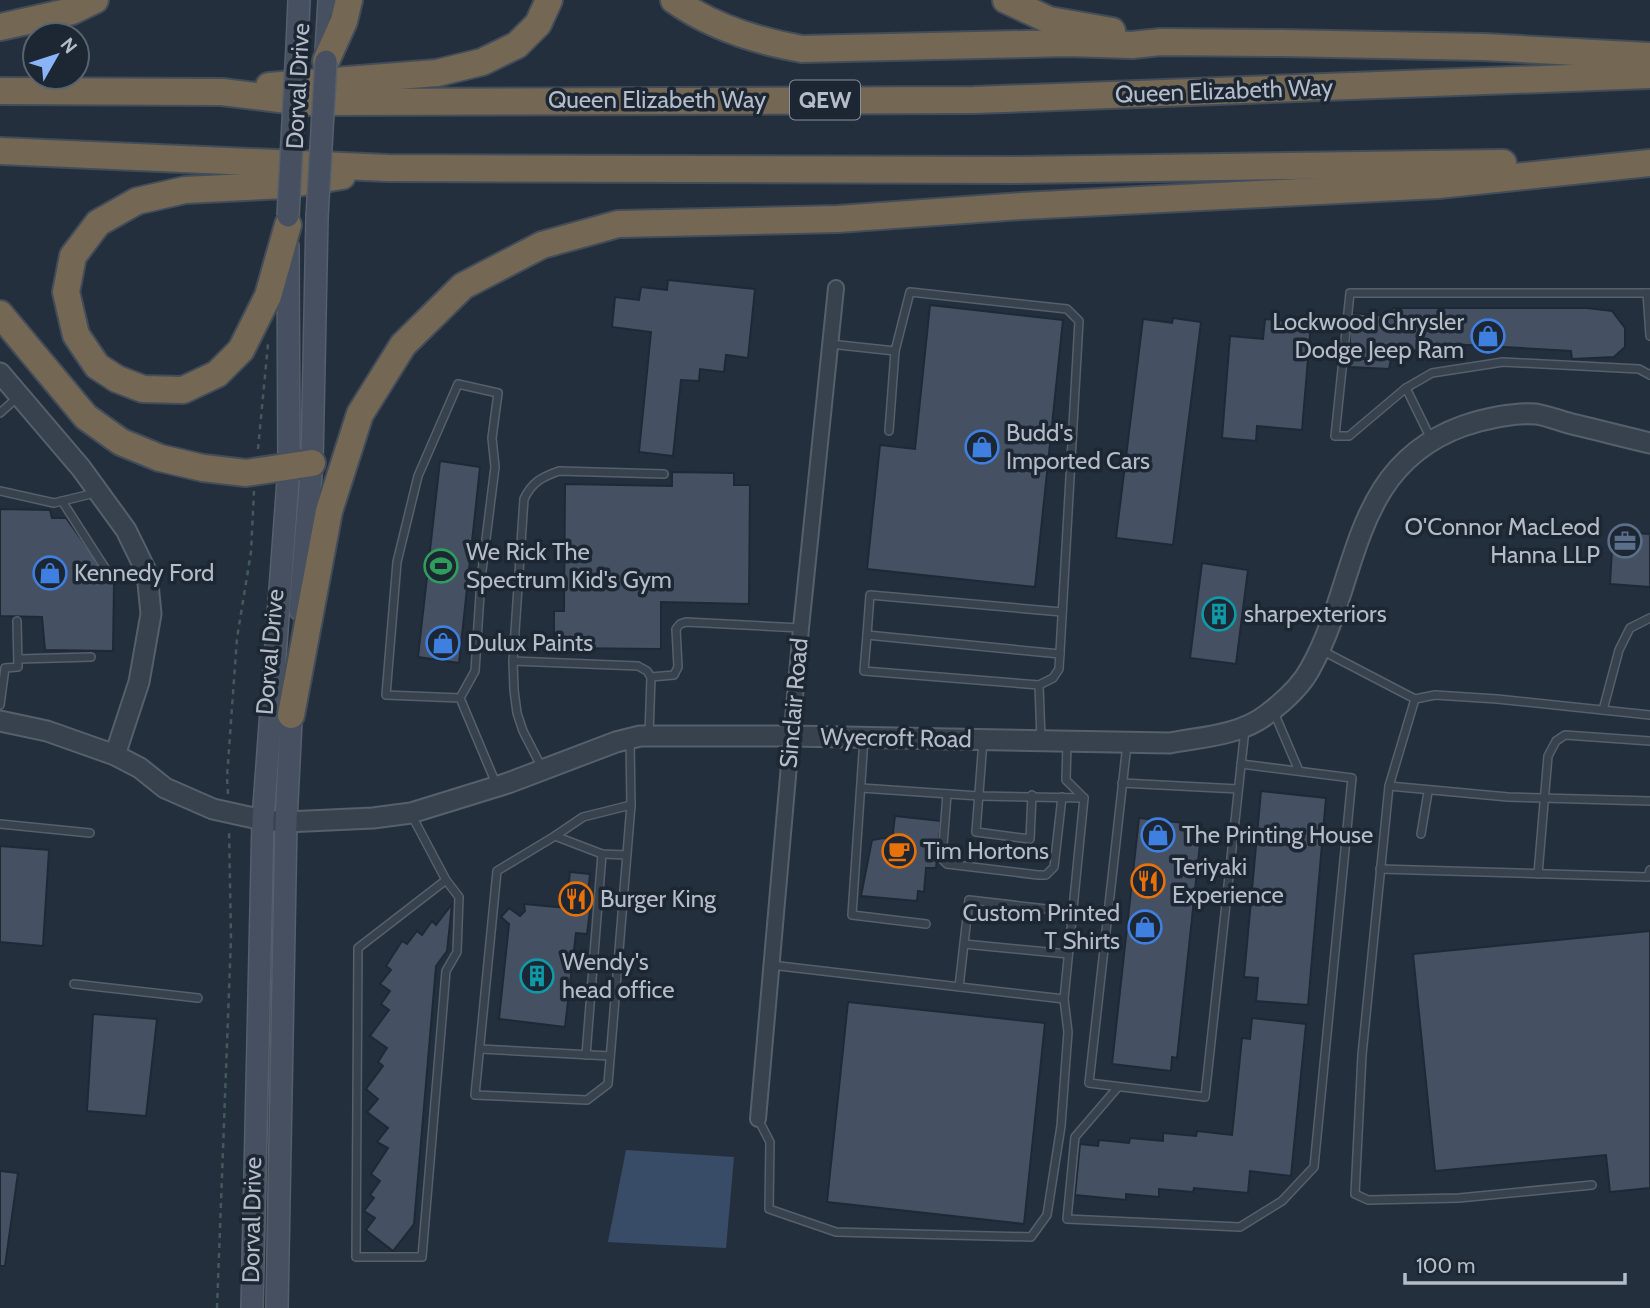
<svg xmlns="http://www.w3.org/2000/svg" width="1650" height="1308" viewBox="0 0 1650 1308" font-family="Cabin,sans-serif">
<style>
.water{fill:#394c67}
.building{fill:#455162;stroke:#1f2835;stroke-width:2}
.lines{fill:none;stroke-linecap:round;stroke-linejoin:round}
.service-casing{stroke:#565f6c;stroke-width:10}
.minor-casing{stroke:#565f6c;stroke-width:18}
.tertiary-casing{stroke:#565f6c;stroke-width:23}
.secondary-casing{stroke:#565f6c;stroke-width:24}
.motorway-casing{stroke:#434c59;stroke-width:30}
.path{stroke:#44595c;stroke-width:2.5;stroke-dasharray:5 5;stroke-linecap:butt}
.service{stroke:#38414e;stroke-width:7}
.minor{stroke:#38414e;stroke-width:14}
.tertiary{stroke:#38414e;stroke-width:19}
.secondary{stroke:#465061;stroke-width:21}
.motorway{stroke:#746855;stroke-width:26}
.secondary-bridge-casing{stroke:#565f6c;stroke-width:24;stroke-linecap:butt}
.secondary-bridge{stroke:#465061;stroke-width:21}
.labels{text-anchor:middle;stroke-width:7;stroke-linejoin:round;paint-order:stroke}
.shield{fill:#1d2633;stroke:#878f9c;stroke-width:2}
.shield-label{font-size:23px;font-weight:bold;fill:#b4bcc9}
.street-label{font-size:24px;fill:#b4bcc9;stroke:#1d2633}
.poi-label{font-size:24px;fill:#b4bcc9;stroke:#1d2633;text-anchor:start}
</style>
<rect width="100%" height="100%" fill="#242f3e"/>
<polygon class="water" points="626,1150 734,1157 726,1248 608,1242"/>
<g class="building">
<polygon points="668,280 755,289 748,358 726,355 724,372 700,369 699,381 681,380 673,456 639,452 651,332 612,327 615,297 639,300 641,287 667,290"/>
<polygon points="930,305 1063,320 1035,587 867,569 880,445 915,449"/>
<polygon points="1393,308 1587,308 1612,311 1625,328 1625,347 1614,357 1572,359 1571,351 1451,344 1452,353 1393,349 1389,369 1350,367 1350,313 1390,316"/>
<polygon points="1173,318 1201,322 1173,545 1116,538 1143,319 1172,323"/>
<polygon points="1265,319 1311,323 1302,430 1257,426 1256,441 1222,438 1230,336 1263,339"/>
<polygon points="440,461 480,467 459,663 418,657"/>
<polygon points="672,472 734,473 734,485 750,485 749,604 661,602 661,649 554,648 554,611 564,611 565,484 672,486"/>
<polygon points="0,509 50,510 52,518 66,518 100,565 102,581 114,582 113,651 45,650 42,617 0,616"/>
<polygon points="1613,532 1650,534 1650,587 1610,584"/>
<polygon points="1202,563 1248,570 1236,664 1190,658"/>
<polygon points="1261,791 1326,798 1308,1005 1256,1001 1258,978 1244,977"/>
<polygon points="895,816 941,821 936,868 926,868 924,892 918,891 917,901 861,896 872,840 884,838 892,840"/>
<polygon points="1139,818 1202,825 1177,1058 1172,1057 1171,1071 1112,1064"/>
<polygon points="0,846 49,850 43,946 0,942"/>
<polygon points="570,872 590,874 588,894 592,894 587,934 576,933 565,1027 499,1019 509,924 501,917 509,908 520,916 525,911 524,904 566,908"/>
<polygon points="452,904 447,951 436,966 414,1224 393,1251 366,1230 375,1218 364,1211 374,1198 370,1195 380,1181 371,1174 388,1148 377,1142 388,1128 367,1112 378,1099 366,1089 383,1066 378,1062 387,1048 370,1036 389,1010 381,1004 390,991 380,984 391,970 386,966 402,941 407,944 417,931 422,935 432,921 436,925"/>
<polygon points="1650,931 1650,1188 1610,1192 1606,1155 1435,1171 1413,954"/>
<polygon points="848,1002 1045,1023 1024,1224 827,1202"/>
<polygon points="93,1014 157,1019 146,1116 87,1111"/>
<polygon points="1252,1018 1306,1024 1291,1176 1250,1171 1248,1193 1194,1188 1193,1192 1159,1189 1159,1197 1126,1194 1126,1200 1075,1195 1080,1144 1098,1146 1099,1140 1129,1143 1130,1138 1163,1141 1163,1133 1196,1136 1197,1131 1232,1135 1242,1038 1250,1039"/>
<polygon points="0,1171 18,1173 5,1266 0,1266"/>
</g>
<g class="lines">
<defs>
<g id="service">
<polyline points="1647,293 1650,336"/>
<polyline points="1650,293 1350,293 1335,436 1349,436 1406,388 1432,373 1503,362 1639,369 1650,375"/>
<polyline points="830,344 895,351 910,292 1067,309 1079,321 1059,669 1053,678 1039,685 1041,740"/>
<polyline points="1406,388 1432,441"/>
<polyline points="0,413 19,396"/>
<polyline points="889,431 895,351"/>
<polyline points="0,491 54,503 95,493"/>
<polyline points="62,501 107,571"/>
<polyline points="867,635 864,671 1039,685"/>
<polyline points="1321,650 1415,699 1435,695 1497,699 1650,715"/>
<polyline points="1060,654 867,635 870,595 1062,612"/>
<polyline points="19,659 91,657"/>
<polyline points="513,661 638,666 647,671 651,677 649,735"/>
<polyline points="651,677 674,675 678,667 676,629 680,624 686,622 801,628"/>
<polyline points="460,698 475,671 481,579 495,467 492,438 498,393 458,384 418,476 397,562 386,695 460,698 497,786"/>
<polyline points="1415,699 1389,786 1362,1055 1355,1194 1368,1200 1459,1198 1592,1185"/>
<polyline points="0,705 5,668 18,667 17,621"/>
<polyline points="1273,710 1299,771"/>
<polyline points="1603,710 1619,650 1630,628 1650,618"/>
<polyline points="864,738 852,915 926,924"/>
<polyline points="983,741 976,832 1030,839 1032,795"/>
<polyline points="1127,744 1089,1083 1205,1097 1245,729"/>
<path d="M 542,768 L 523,731 L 517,713 L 514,690 L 513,661 L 524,499 C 532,482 542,477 559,471 L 664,474"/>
<polyline points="1122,783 1238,789"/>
<polyline points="1389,786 1508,797 1650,801"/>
<polyline points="861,788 979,796 1084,798"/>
<polyline points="947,794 942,859 947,864 1038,875 1046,875 1054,867 1062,797"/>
<polyline points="411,814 446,880 358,948 356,1257 422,1257 446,971 457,952 459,897 446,880"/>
<polyline points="0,824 90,833"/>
<polyline points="1421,834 1428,792"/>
<polyline points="555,836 583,817 631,805"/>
<polyline points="627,855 602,854 555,836 497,871 475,1095 587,1100 608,1084 631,805 630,739"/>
<polyline points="1380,869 1648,877 1650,870"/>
<polyline points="1538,874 1548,756 1556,741 1565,735 1650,741"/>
<polyline points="964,944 1068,954"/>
<polyline points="771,965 1064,999 1084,798 1066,780 1067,742"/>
<polyline points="74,984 198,998"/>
<polyline points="959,987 969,900 1073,912"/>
<polyline points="480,1049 610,1056"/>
<polyline points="586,1055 602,854"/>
<polyline points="1118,1087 1075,1137 1067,1219 1240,1227 1282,1201 1314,1167 1352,778 1241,764"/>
<polyline points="758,1119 770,1142 769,1209 836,1232 1031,1237 1047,1215 1061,1126 1068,1032 1064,999"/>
</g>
<polyline id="minor" points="758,1119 801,628 836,288"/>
<g id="tertiary">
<polyline points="0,373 81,468 126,530 147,573 151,614 139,682 115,755"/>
<path d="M 0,721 L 47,731 L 115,755 L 140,768 L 165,788 L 213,809 L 263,820 L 286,822 L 373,818 L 411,813 L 508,783 L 616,742 L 640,736 L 791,736 L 1170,743 C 1202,737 1240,735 1266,715 C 1282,703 1301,686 1310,669 C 1360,580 1349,467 1463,426 C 1483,419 1515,412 1536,414 C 1548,416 1561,421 1572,424 C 1598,430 1624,437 1650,443"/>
</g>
<g id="secondary">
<polyline points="297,47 299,0"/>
<polyline points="326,52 329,0"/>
<polyline points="300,610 312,463 317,217"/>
<polyline points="252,1308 263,820 289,467 288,246"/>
<polyline points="277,1308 286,822 292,701"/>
</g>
<g id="motorway">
<path d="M 674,0 C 712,27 756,41 802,49 L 1068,43 L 1132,45 L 1161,42 L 1281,43 L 1484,47 L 1650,56"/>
<polyline points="1006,0 1049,20 1112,31"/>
<polyline points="0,27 72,11 95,0"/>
<polyline points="326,61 344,21 349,0"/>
<polyline points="269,86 437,73 482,62 517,45 538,24 549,0"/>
<polyline points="0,91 222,92 304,102 974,100 1650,75"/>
<polyline points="0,151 388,168 1017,170 1503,163"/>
<polyline points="288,225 268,296 241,350 217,374 183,390 143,389 117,379 97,366 76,335 66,292 73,256 98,223 137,201 185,190 285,185 342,176"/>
<polyline points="0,314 86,417 121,442 160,458 203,468 246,473 312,463"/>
<polyline points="291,715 329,511 360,414 403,345 463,286 542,245 618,224 838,219 1022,206 1438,185 1650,163"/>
</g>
</defs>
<use href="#service" class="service-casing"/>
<use href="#minor" class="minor-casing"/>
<use href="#tertiary" class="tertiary-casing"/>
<use href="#secondary" class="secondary-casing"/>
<use href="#motorway" class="motorway-casing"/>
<g class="path">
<polyline points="258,449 268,344"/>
<polyline points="228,794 227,777 237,638 251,552 254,491"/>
<polyline points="217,1308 231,938 229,829"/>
</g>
<use href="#service" class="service"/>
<use href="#minor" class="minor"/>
<use href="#tertiary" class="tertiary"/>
<use href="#secondary" class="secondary"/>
<use href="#motorway" class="motorway"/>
<defs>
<g id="secondary-bridge">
<polyline points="288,216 297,47"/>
<polyline points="317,217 326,61"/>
</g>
</defs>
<use href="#secondary-bridge" class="secondary-bridge-casing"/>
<use href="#secondary-bridge" class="secondary-bridge"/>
</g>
<defs>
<symbol id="shop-ring" viewBox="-11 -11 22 22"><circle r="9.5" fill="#1d2633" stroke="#3f7fe0" stroke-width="1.5"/><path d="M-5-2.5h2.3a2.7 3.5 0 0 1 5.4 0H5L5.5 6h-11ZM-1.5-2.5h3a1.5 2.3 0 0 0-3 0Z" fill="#3f7fe0"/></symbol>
<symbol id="office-ring" viewBox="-11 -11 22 22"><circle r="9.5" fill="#1d2633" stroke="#5c6f8a" stroke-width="1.5"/><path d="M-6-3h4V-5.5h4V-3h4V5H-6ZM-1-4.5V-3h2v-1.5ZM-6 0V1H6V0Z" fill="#5c6f8a"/></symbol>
<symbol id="stadium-ring" viewBox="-11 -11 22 22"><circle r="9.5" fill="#1d2633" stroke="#2e9e5b" stroke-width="1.5"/><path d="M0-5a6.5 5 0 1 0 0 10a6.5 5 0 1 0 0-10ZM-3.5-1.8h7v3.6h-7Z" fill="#2e9e5b"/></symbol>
<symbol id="building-ring" viewBox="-11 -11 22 22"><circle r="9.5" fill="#1d2633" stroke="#0f9aa8" stroke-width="1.5"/><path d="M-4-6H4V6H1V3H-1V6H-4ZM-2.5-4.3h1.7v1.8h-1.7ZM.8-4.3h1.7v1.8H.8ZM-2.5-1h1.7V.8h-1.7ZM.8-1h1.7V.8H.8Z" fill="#0f9aa8"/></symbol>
<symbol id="cafe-ring" viewBox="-11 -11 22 22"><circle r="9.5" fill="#1d2633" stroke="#e8710a" stroke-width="1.5"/><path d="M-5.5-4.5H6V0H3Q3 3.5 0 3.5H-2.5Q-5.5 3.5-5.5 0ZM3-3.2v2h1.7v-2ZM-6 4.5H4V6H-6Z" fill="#e8710a"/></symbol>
<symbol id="restaurant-ring" viewBox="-11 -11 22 22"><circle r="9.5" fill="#1d2633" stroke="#e8710a" stroke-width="1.5"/><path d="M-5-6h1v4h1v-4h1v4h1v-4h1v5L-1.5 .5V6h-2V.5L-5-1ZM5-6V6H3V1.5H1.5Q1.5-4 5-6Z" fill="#e8710a"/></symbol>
</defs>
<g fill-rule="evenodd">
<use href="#shop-ring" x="1469" y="317" width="38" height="38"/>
<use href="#shop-ring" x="963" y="428" width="38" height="38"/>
<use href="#office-ring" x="1606" y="522" width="38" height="38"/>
<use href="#stadium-ring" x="422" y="547" width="38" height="38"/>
<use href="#shop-ring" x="31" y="554" width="38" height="38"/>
<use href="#building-ring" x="1200" y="595" width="38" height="38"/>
<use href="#shop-ring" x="424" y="624" width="38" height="38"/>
<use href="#shop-ring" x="1139" y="816" width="38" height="38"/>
<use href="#cafe-ring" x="880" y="832" width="38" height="38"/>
<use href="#restaurant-ring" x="1129" y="862" width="38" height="38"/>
<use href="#restaurant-ring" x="557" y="880" width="38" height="38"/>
<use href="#shop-ring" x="1126" y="908" width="38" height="38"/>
<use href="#building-ring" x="518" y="957" width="38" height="38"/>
</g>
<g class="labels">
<rect class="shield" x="790" y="80.5" width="70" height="39" rx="5"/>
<g class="shield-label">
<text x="825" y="108">QEW</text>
</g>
<g class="street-label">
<text transform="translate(298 86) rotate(-87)" y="8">Dorval Drive</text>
<text transform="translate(1224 91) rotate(-2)" y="8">Queen Elizabeth Way</text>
<text x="657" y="108">Queen Elizabeth Way</text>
<text transform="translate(270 652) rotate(-85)" y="8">Dorval Drive</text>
<text transform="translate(794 703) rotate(-85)" y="8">Sinclair Road</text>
<text transform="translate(896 738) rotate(1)" y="8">Wyecroft Road</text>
<text transform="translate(252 1220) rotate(-89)" y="8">Dorval Drive</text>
</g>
<g class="poi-label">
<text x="1464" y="330" text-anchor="end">Lockwood Chrysler<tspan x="1464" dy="28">Dodge Jeep Ram</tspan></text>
<text x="1006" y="441">Budd's<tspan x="1006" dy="28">Imported Cars</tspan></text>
<text x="1600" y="535" text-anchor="end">O'Connor MacLeod<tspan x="1600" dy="28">Hanna LLP</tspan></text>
<text x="466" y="560">We Rick The<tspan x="466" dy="28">Spectrum Kid's Gym</tspan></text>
<text x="74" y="581">Kennedy Ford</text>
<text x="1244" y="622">sharpexteriors</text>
<text x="467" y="651">Dulux Paints</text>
<text x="1182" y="843">The Printing House</text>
<text x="923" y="859">Tim Hortons</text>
<text x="1172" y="875">Teriyaki<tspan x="1172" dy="28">Experience</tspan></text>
<text x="600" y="907">Burger King</text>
<text x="1120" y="921" text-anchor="end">Custom Printed<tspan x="1120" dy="28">T Shirts</tspan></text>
<text x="562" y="970">Wendy's<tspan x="562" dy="28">head office</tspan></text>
</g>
</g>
<g transform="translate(56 56) rotate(51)"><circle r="33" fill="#1d2633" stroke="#59626f" stroke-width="2"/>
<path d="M0-5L12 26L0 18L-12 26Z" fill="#8ab4f8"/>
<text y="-10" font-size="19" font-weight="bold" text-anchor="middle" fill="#b4bcc9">N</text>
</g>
<path d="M1405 1273v10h220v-10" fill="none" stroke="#b4bcc9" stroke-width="3.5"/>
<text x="1416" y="1273" font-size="21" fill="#b4bcc9" stroke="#1d2633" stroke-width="5" paint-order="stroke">100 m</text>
</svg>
